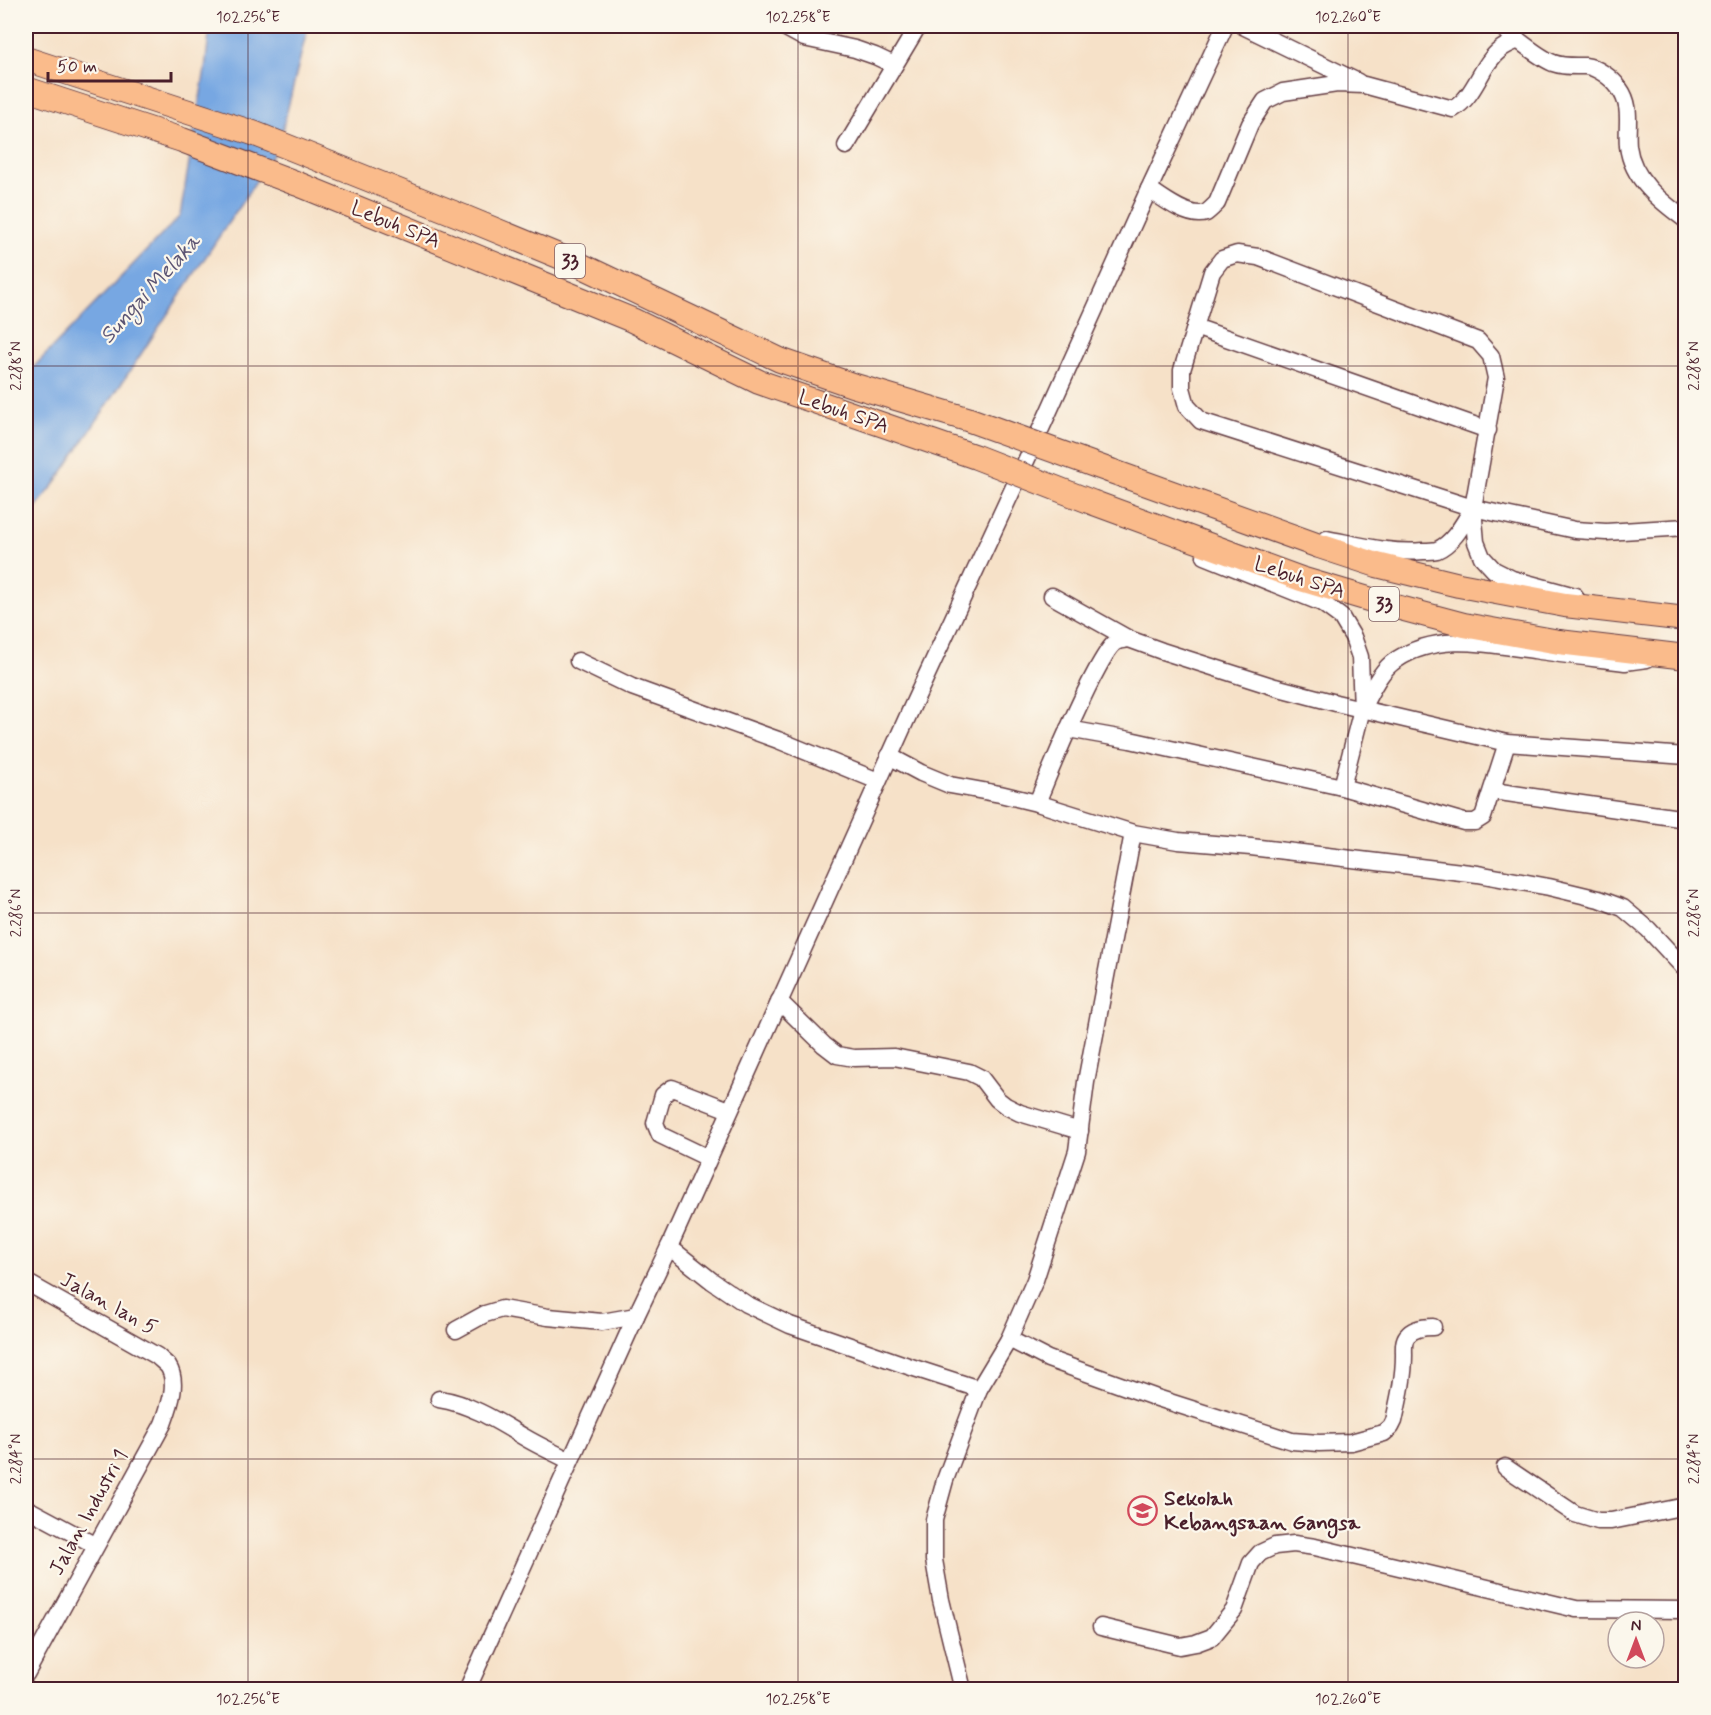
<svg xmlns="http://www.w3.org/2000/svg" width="1711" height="1715" viewBox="0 0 1711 1715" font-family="Mynerve,sans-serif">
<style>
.water{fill:#77a7e2;stroke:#606386;stroke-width:1.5}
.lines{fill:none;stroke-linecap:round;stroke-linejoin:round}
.minor-casing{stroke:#643c43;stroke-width:19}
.highway-casing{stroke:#643c43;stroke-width:26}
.minor{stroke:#fff;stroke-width:16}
.highway{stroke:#fabb8b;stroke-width:24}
.highway-bridge-casing{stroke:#643c43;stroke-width:26;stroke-linecap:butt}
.highway-bridge{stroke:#fabb8b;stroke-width:24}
.ticks{fill:none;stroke:#4a1f2b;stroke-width:1.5;stroke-opacity:0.45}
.labels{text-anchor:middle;stroke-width:4.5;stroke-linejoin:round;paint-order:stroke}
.shield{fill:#fbf7ec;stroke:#7f6065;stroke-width:1.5}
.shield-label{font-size:20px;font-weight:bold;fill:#4a1f2b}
.street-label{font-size:21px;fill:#4a1f2b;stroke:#fbf7ec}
.poi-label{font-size:21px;font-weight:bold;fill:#4a1f2b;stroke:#fbf7ec;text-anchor:start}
.water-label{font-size:22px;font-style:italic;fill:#5c5574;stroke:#fbf7ec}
.neatline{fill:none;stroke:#4a1f2b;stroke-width:2}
.ticks-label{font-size:15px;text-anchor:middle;fill:#4a1f2b}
</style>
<rect width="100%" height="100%" fill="#fbf7ec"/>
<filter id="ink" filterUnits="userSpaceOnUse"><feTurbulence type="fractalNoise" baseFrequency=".0167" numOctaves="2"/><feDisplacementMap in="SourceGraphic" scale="12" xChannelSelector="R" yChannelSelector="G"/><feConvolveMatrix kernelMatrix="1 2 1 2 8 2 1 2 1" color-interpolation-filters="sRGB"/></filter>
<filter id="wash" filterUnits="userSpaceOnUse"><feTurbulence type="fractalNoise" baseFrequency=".008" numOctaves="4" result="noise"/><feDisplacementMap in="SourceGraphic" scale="24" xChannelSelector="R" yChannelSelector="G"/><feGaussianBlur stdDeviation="1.35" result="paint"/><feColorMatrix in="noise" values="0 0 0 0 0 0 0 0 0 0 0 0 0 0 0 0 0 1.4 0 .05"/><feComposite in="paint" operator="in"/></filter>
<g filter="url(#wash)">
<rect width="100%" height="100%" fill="#f6e1c8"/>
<polygon class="water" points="210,26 308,26 278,148 54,485 26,519 26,375 180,216 205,69"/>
</g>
<g filter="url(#ink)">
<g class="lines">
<defs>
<g id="minor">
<polyline points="782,26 804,38 855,49 875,56 894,65"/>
<polyline points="1243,26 1358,82"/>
<path d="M 1500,26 C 1515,37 1536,56 1553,63 C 1564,67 1573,66 1585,66 C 1597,67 1612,78 1619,88 C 1633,107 1626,125 1628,146 C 1632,179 1660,201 1686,220"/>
<polyline points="846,146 918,26"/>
<path d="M 1149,189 C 1162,198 1189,219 1206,213 C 1209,211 1214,206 1217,203 L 1250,124 L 1265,101 L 1283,92 L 1337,84 L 1364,85 L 1453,109 C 1476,96 1480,65 1501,49 C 1506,45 1512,43 1518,40"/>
<polyline points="1195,327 1488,430"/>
<path d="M 1327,539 C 1358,545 1391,554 1423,551 C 1427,551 1433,551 1437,550 C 1454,543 1464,522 1473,508"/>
<polyline points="1205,556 1322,603 1341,617 1353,637 1360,657 1362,709 1342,787"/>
<polyline points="1052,596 1129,639 1162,651 1275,687 1336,703 1507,743 1686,756"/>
<polyline points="1575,596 1512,579 1494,570 1482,557 1476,542 1473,508 1496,378 1491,356 1478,341 1258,257 1237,254 1222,259 1212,272 1182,370 1182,388 1187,406 1201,421 1473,508 1575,530 1606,532 1686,527"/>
<polyline points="578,661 632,687 778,740 878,781"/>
<path d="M 1362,708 C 1371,692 1380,670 1396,660 C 1438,632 1487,644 1534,650 C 1564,655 1594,658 1625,662 L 1647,659"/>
<polyline points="1068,729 1130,740 1342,787 1464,822 1475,822 1483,817 1507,743"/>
<polyline points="889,756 921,773 950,785 1000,794 1037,803 1133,833 1178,841 1251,847 1478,874 1549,887 1599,899 1623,908 1648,929 1686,970"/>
<polyline points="1493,791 1686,819"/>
<path d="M 1037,803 C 1047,778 1099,651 1116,642 C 1119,640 1126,640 1129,639"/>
<polyline points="779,1001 824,1045 837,1055 854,1058 894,1057 969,1072 981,1078 997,1099 1006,1106 1020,1113 1080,1131"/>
<polyline points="708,1158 660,1135 655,1123 663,1095 672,1088 729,1110"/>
<polyline points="669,1247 712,1281 746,1304 790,1325 908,1366 979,1389"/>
<path d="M 26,1282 L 157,1356 C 160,1359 165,1363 168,1366 C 179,1383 169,1407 163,1424 L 26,1674"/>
<polyline points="456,1330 485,1314 502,1309 548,1317 602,1322 636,1316"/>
<path d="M 1009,1339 L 1048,1359 L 1154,1397 L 1292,1441 L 1319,1443 L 1351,1442 L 1384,1433 L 1391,1427 L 1394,1421 C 1399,1398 1404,1377 1404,1355 C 1404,1349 1403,1341 1407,1336 C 1413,1328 1424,1327 1433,1327"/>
<path d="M 439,1399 C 471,1404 497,1421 524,1437 C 539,1446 555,1453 570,1461"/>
<polyline points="1505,1467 1575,1514 1598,1521 1611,1521 1686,1506"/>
<polyline points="26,1508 95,1545"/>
<polyline points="1101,1627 1180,1646 1196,1643 1212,1637 1234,1610 1251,1563 1260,1553 1275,1546 1294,1544 1315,1547 1576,1609 1686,1610"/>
<polyline points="467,1690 636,1316 669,1247 911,709 1044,422 1149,189 1225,26"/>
<polyline points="963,1690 941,1600 934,1560 934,1520 945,1480 979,1389 1009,1339 1035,1280 1077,1151 1086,1082 1133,833"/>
</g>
<g id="highway">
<polyline points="1111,471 1319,546 1377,565 1459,585 1565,605 1686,619"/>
<polyline points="1094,503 1301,579 1385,604 1464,625 1559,642 1686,657"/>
</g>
</defs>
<use href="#minor" class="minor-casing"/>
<use href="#highway" class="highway-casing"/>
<use href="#minor" class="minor"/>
<use href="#highway" class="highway"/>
<defs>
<g id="highway-bridge">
<polyline points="26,59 253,133 466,218 578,264 780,360 852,385 967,419 1111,471"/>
<polyline points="26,89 182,140 298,184 632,320 759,382 976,457 1094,503"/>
</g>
</defs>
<use href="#highway-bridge" class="highway-bridge-casing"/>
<use href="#highway-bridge" class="highway-bridge"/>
</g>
</g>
<path class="ticks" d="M 248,26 L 248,1690M 798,26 L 798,1690M 1348,26 L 1348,1690M 26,366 L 1686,366M 26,913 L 1686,913M 26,1459 L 1686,1459"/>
<defs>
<symbol id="school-ring" viewBox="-11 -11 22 22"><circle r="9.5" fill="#fbf7ec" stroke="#d1495b" stroke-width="1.5"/><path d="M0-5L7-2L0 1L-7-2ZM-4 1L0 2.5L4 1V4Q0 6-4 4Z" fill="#d1495b"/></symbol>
</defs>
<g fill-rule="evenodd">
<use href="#school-ring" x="1126" y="1494" width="33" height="33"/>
</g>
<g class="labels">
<g class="shield">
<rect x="555" y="244" width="30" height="34" rx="4.5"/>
<rect x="1369" y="587" width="30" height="34" rx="4.5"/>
</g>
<g class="shield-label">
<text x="570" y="268">33</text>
<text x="1384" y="611">33</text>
</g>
<g class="street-label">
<text transform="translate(396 224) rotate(22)" y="7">Lebuh SPA</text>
<text transform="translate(844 411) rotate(19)" y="7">Lebuh SPA</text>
<text transform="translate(1300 577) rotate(18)" y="7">Lebuh SPA</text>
<text transform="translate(109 1303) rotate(29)" y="7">Jalan Ian 5</text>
<text transform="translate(88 1512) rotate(-61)" y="7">Jalan Industri 1</text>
</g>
<g class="poi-label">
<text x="1164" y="1505">Sekolah<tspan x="1164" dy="24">Kebangsaan Gangsa</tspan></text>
</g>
<g class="water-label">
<text transform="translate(149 288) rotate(-48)" y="8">Sungai Melaka</text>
</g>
</g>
<rect width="1711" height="1715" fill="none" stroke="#fbf7ec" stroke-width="66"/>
<g transform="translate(1636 1640)"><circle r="28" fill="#fbf7ec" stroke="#b4a19f" stroke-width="1.5"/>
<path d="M0-4.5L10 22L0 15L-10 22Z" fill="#d1495b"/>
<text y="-9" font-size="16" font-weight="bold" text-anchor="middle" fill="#4a1f2b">N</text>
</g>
<path d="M48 72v9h123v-9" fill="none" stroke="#4a1f2b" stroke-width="3"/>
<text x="57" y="72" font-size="18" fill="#4a1f2b" stroke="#fbf7ec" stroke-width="4.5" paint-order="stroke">50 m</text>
<rect x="33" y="33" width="1645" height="1649" class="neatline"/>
<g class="ticks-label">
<text x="248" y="22">102.256°E</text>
<text x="798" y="22">102.258°E</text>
<text x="1348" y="22">102.260°E</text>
<text transform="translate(16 366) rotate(-90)" y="5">2.288°N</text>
<text transform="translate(1694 366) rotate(-90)" y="5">2.288°N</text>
<text transform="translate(16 913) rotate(-90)" y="5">2.286°N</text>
<text transform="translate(1694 913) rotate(-90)" y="5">2.286°N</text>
<text transform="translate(16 1459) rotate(-90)" y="5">2.284°N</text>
<text transform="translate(1694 1459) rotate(-90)" y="5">2.284°N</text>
<text x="248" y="1704">102.256°E</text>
<text x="798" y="1704">102.258°E</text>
<text x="1348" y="1704">102.260°E</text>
</g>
</svg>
